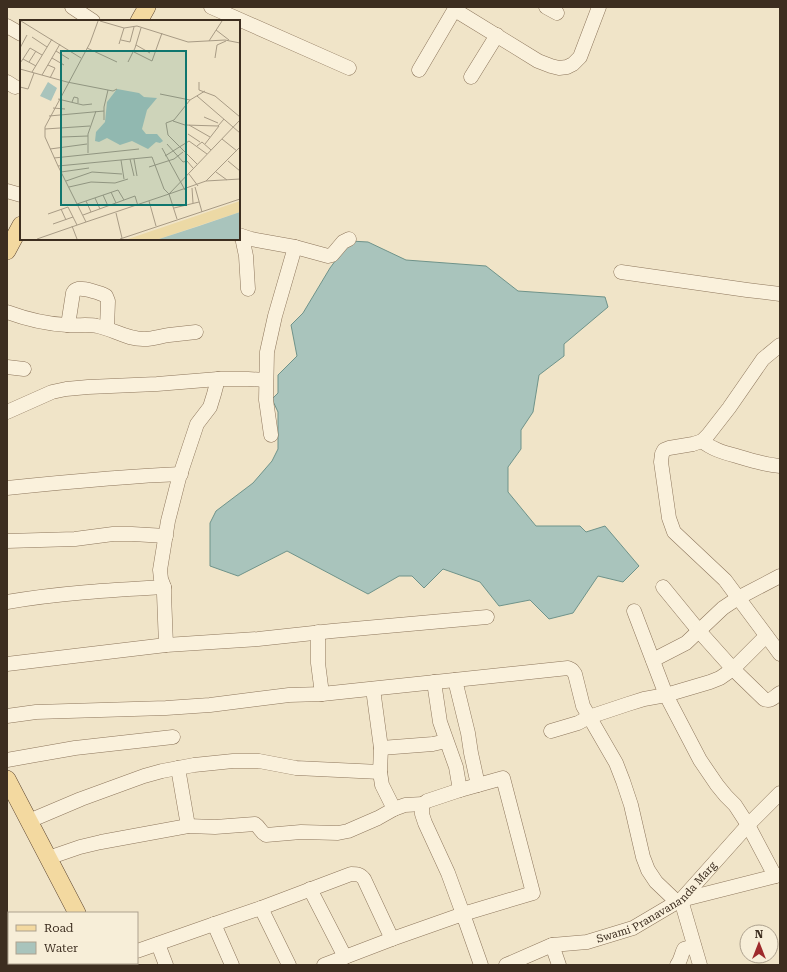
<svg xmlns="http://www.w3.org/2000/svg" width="787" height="972" viewBox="0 0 787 972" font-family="'Roboto Serif',serif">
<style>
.water{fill:#a9c4bc;stroke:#6f938a}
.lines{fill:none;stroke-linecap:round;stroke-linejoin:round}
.minor-casing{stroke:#8d765c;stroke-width:15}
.major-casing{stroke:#5b4430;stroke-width:18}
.minor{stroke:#faf1dc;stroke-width:14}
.major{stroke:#f3d9a0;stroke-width:17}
.labels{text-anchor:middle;stroke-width:4;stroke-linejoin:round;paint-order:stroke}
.street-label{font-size:11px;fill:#3d2e20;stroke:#f7eed8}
.inset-road{fill:none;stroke:#a89b85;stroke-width:1}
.view{fill:#0f766e;fill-opacity:0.15;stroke:#0f766e;stroke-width:2}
.inset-edge{fill:none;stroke:#3d2e20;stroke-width:2}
</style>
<rect width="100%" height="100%" fill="#f0e4c8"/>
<polygon class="water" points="350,241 368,242 406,260 486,266 518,291 605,297 608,307 564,344 564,356 539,375 533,412 521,430 521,449 508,467 508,492 536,526 580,526 586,532 605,526 639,566 623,582 598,576 573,613 549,619 530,600 499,606 480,582 443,569 424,588 412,576 399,576 368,594 287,551 238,576 210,566 210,523 216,511 253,483 272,461 278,449 278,412 272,399 278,393 278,375 297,356 291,325 303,313 330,268"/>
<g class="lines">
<defs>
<g id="minor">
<polyline points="72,7 93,21"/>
<polyline points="211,7 349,68"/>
<polyline points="546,7 557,13"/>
<polyline points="455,10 538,61 551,66 559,68 567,67 573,64 580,57 599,7"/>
<polyline points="7,26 21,34"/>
<polyline points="419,70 456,7"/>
<polyline points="471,77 497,35"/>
<polyline points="7,82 15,87"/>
<polyline points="7,191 21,195"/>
<polyline points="239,235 251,239 295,247 328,256 332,255 343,242 349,239"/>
<polyline points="242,237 246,256 248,289"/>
<polyline points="621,272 747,290 780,294"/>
<path d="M 7,312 C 26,319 46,324 67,325 C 77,326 88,324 97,326 C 113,329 128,340 145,339 C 153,339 161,336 169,335 C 178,334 187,333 196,332"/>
<path d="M 68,325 L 73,293 C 75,290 74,290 78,289 C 84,288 101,293 106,296 L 108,301 L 107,328"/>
<polyline points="780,345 763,359 729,408 708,435 702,441 693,444 669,448 664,450 662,454 661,462 669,518 674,532 725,580 780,654"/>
<polyline points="7,367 24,369"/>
<polyline points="7,412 52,392 66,389 88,387 157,384 218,379 248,379 266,380"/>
<polyline points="271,435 266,400 267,352 275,316 295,247"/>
<path d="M 702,441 C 713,450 726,453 740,457 C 753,461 766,465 780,466"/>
<path d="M 7,488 C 65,482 123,476 181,474"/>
<polyline points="7,541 75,539 113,534 132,534 166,536"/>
<path d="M 663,587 L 699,631 L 733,669 L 764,699 C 771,702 774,697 780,693"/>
<path d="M 7,602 C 59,593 111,590 164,587"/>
<polyline points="634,611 666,695 700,760 717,785 726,796 735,805 748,825 775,876"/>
<polyline points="318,632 318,663 322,694"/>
<polyline points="166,645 164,594 164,587 161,579 160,570 168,521 179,478 197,424 210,407 214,394 218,379"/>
<polyline points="653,660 686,643 723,608 738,598 780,576"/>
<polyline points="7,664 166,645 258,639 332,631 487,617"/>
<polyline points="455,680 468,733 471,753 478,785"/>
<polyline points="434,682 440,722 456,767 460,790"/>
<polyline points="373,689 381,748 380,772 382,785 394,809"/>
<polyline points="7,716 36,712 166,708 210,705 289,695 322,694 568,668 572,670 575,674 583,706 616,763 623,781 631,805 643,857 648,870 656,882 677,902"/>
<polyline points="551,731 578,723 589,717 628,704 644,699 666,695 710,682 720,678 733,669 766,636"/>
<polyline points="381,748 433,744 446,741"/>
<polyline points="7,760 75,748 173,737"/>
<polyline points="178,768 188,826"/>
<polygon points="503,778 533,893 463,914 448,873 425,823 422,814 422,809 423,804 427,801 460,790"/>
<polyline points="29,821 81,799 144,776 162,771 194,765 233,761 259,761 296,768 380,772"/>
<path d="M 48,858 L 80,847 L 101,842 L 188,826 L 215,827 L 255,824 C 261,828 260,832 266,835 L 301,832 L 338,833 L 348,831 L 378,818 L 394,809 L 405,805 L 423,804"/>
<polyline points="310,889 345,957"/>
<polyline points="261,908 289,965"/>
<polyline points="214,924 232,965"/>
<polyline points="158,944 166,965"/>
<polyline points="552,945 559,965"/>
<path d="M 137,951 L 214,924 L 261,908 L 351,874 C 357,874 360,874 364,879 L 392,939"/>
<polyline points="324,965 392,939 463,914 481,965"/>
<path id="s1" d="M 506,965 L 552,945 L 587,942 L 633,928 L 677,902 L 681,900 L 748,825 L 780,793"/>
<path d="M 677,965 C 681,960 681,955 684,949 L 694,946"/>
<polyline points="700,965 681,900 780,875"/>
</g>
<g id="major">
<polyline points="139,21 147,7"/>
<polyline points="7,251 21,225"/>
<polyline points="7,779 77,913"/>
<polyline points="103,963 104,965"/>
</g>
</defs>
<use href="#minor" class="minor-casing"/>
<use href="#major" class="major-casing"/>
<use href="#minor" class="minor"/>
<use href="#major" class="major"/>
</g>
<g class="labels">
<g class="street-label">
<text dy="4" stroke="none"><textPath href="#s1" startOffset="167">Swami Pranavananda Marg</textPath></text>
</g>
</g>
<g transform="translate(20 20)">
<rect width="220" height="220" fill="#f0e4c8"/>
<path d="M 220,181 L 220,192 L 139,219 L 108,219 Z" fill="#ecd9a5"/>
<path d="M 28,62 L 37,68 L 31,81 L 20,76 ZM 97,69 L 119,73 L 124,77 L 137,78 L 127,90 L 122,109 L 126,114 L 137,114 L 143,121 L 140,123 L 136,122 L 128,129 L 112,121 L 100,125 L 87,118 L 79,122 L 75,121 L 76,112 L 85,102 L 87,82 ZM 220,192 L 220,219 L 139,219 L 179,206 Z" fill="#a9c4bc"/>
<path class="inset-road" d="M 1,1 L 61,38M 80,1 L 104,8 L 117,6 L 168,22 L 205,20 L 220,23M 196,10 L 209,20M 12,17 L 27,27M 101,20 L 110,22 L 114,7M 189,21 L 202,1M 99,24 L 104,8M 116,25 L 130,33M 0,28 L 7,15M 67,28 L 97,42M 36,31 L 49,39M 114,32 L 132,41 L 142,13M 32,38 L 44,45M 195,38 L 197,25 L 206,21M 3,39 L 10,28 L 22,35M 9,42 L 16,31M 108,42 L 115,28 L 121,8M 0,43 L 3,39 L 16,46M 28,45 L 35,48 L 30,58M 0,49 L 47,62 L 93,71 L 97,69M 12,52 L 32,19M 22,55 L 40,24M 179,62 L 179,70 L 195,76 L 220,97M 0,67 L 8,69 L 14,53M 140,74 L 170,80M 177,76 L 220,113M 38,79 L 63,85 L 72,84M 52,82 L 54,77 L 58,78 L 58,83M 33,88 L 45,89M 29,96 L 84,91M 184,97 L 198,103M 84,100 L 84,87 L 88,70M 153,101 L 165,105 L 198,106 L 204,99M 169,105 L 190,117M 25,109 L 70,106M 168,114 L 180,122M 42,117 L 68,116M 202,119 L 217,131M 147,124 L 163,142 L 167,141 L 173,148M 185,124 L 199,106M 177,126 L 182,122 L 191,130M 142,128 L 165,170M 30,129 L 67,124M 68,133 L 68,114 L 76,91M 145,136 L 169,121 L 187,134M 34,138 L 119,129M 110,139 L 114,156M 114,139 L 117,156M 101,140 L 104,159M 208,141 L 220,151M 177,144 L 148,115 L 146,103 L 154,100 L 170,80 L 185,71M 38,146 L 132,137 L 144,169 L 149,174M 129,147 L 154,139 L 163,132M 41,152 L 69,148M 196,152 L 207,160M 169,154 L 178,166M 46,161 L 72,152 L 102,154M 186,161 L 220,159M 49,167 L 71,162 L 95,163 L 108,159M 175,167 L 182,192M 172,168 L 173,183M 91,172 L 96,183M 83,175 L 88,186M 75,178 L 80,189M 66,181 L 71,192M 129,181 L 136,206M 57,184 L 98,170 L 104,180M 154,188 L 179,182M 41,189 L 46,200M 96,193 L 102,218M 28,194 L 48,187 L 57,205M 63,195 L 115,176 L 118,186M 157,199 L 149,174 L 186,161 L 220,127M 66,202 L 149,174 L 220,100M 33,204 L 53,197M 52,206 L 57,219M 17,219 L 66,202 L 38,146 L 25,117 L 25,107 L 70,23 L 78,1M 100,219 L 220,179"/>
<path class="view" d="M 41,31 L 166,31 L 166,185 L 41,185 Z"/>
<rect width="220" height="220" class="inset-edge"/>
</g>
<rect width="787" height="972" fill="none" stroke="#3d2e20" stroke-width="16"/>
<rect x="8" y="912" width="130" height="52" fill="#f7eed8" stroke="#ada18e"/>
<rect x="16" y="925" width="20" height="6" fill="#f3d9a0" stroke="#ada18e"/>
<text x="44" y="932" font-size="12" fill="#3d2e20">Road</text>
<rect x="16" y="942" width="20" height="12" fill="#a9c4bc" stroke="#ada18e"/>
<text x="44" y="952" font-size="12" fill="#3d2e20">Water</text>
<g transform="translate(759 944)"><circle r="19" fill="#f7eed8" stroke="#ada18e"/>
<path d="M0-3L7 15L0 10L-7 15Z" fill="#9e2a2b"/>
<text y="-6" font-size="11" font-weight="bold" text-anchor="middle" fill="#3d2e20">N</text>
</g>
</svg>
